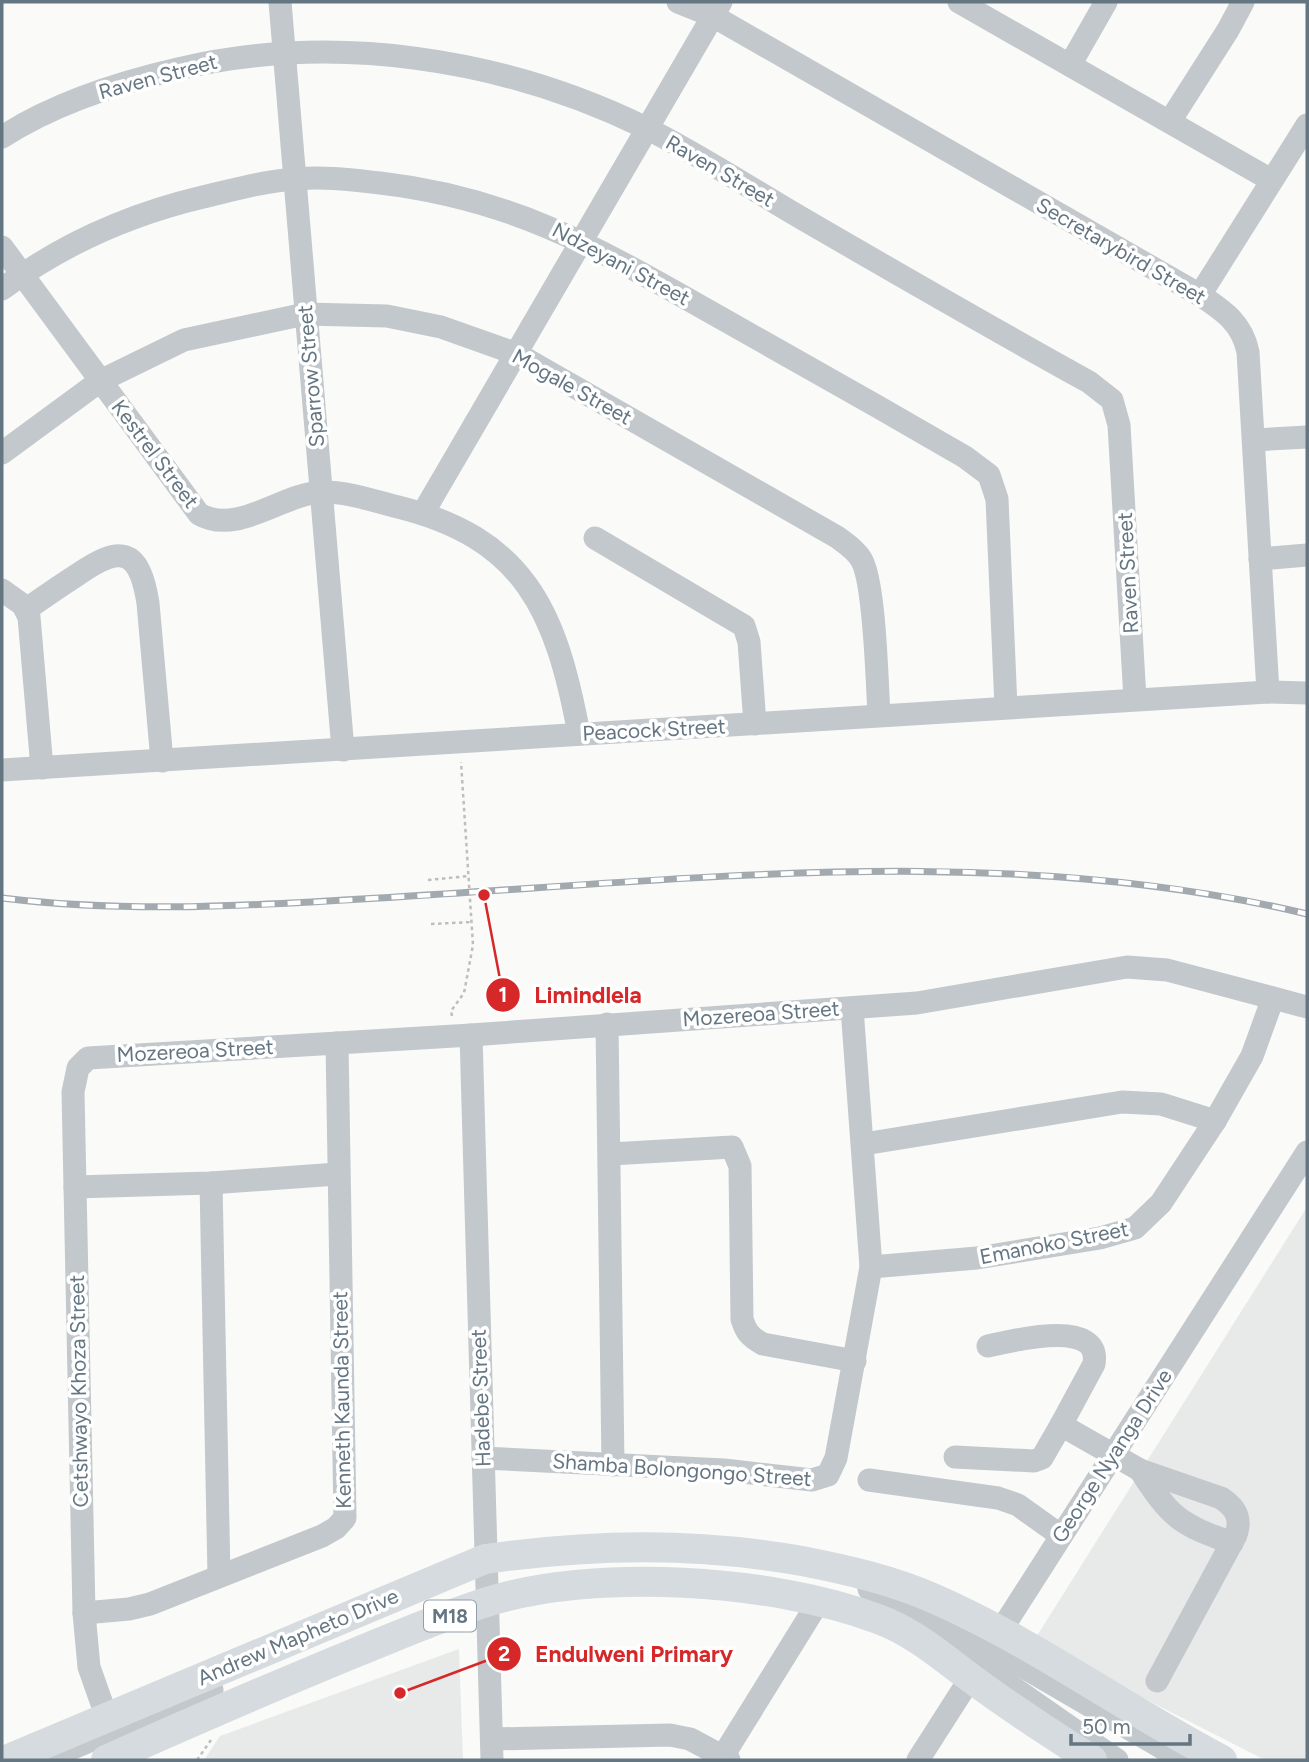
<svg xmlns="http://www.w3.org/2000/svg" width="1309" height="1762" viewBox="0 0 1309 1762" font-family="Figtree,sans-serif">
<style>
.built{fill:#e8e9e9}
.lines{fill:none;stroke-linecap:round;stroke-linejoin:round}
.path{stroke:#bbbfc2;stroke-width:2.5;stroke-dasharray:3.5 3.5;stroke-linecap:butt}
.minor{stroke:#c3c8cc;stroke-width:23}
.major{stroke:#d6dbdf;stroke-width:30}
.rail-casing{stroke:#a2aab0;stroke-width:7}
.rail{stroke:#fff;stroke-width:4.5;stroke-dasharray:13;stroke-linecap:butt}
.labels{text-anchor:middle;stroke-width:7;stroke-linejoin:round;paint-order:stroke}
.shield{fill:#fff;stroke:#939fa8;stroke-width:2}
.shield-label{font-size:19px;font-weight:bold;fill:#657683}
.street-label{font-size:21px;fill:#657683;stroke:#fff}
.leader{fill:none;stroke:#d62828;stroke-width:2.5}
.callout-dot{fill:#d62828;stroke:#fff;stroke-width:2.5}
.mark-label{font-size:21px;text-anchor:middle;font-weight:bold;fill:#fff}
.callout-label{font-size:23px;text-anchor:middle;font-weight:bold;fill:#d62828;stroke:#fff;stroke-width:7;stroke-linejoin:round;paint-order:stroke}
</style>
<rect width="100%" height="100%" fill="#fafaf8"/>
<g class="built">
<polygon points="1307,1207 1307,1760 1265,1760 1033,1642"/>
<polygon points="459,1649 463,1760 204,1760 220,1736"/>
</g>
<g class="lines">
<g class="path">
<polyline points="428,880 469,876"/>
<polyline points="431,924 472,922"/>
<polyline points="452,1016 451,1011 464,993 473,945 461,762"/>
<polyline points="197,1760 211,1740"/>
</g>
<g class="minor">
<polyline points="280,2 343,750"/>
<path d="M 678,2 L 713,16 L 1200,295 C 1224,311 1242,323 1248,352 L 1268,692"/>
<polyline points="959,2 1271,180"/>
<polyline points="1070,65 1106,2"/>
<polyline points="1170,121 1228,30 1243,2"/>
<path d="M 2,137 C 55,103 117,83 178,69 C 333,32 503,58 646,128 C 702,156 756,192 810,223 C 903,277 995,330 1089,382 L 1112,400 L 1119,425 L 1135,699"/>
<path d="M 2,247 L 199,514 C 237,536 282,494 321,492 C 344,491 371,500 394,506 C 525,537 556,611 579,734"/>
<path d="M 2,289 C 61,245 131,214 203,197 C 233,190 264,181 296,179 C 324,176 353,180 380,183 C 518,199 604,252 721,318 C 803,364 884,410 965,457 L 989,475 L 997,499 L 1006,707"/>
<polyline points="1200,295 1307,125"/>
<polyline points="1254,440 1307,437"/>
<path d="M 2,453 L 100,381 L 184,340 L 305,314 L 387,316 L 441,327 L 517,354 L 837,537 C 845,543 855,549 861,559 C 875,581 877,683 879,715"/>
<polyline points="423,513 721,2"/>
<polyline points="595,538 744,626 749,642 755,724"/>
<polyline points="1260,559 1307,555"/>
<polyline points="2,590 23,605 29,617 42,768"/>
<path d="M 27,609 C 44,597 60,586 77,575 C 120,545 139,547 148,603 L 162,761"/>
<polyline points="2,770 1268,692 1307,693"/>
<polyline points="607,1024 613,1465"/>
<polyline points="471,1035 492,1760"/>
<polyline points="864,1144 1122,1102 1161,1104 1215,1121"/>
<path d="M 611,1154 L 732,1147 L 740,1166 L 742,1319 C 746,1332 750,1337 763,1344 L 855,1361"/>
<polyline points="211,1183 219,1576"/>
<polyline points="75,1187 211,1183 337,1174"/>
<polyline points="871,1267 977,1258 1100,1238 1135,1228 1161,1203 1215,1121 1252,1056 1273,998"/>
<path d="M 988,1346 C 1011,1341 1102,1317 1094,1364 L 1061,1425"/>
<path d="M 955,1457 L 1034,1461 L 1042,1458 L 1061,1425 L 1140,1470 L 1221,1498 C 1235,1507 1242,1518 1236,1535 L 1157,1681"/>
<polyline points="483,1458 724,1470 812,1480 828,1475 836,1458 871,1267 852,1008"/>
<path d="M 1140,1470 C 1171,1518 1179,1524 1232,1543"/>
<polyline points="869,1480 998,1498 1018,1505 1060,1535"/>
<polyline points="869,1589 991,1648 1183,1760"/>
<polyline points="84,1613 129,1609 150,1604 322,1536 336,1528 345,1518 337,1043"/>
<polyline points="942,1643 981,1665 1117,1760"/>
<polyline points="107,1718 89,1667 84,1613 73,1092 78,1068 88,1058 471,1035 917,1003 1127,967 1167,970 1307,1007"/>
<polyline points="492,1739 670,1735 690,1739 729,1760"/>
<polyline points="723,1756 819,1601"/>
<polyline points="44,1760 212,1690"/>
<polyline points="918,1760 1307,1152"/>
</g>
<g class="major">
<path d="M 6,1760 L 485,1559 C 593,1544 695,1542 802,1561 C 848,1570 892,1580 935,1599 C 1035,1643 1125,1709 1222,1760"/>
<path d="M 106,1760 C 189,1723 272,1687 357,1652 C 399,1635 443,1616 487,1602 C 594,1568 773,1579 878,1619 C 914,1632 942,1657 972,1679 C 1011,1708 1051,1734 1092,1760"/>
</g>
<defs>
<path id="rail" d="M 2,898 C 134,914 264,905 396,897 C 700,879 1008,842 1307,914"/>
</defs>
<use href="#rail" class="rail-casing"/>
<use href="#rail" class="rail"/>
</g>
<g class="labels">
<rect class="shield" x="424" y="1600.5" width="52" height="31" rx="5"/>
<g class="shield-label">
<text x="450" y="1623">M18</text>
</g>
<g class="street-label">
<text transform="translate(158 77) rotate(-15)" y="7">Raven Street</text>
<text transform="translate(720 171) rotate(30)" y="7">Raven Street</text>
<text transform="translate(1121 251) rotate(30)" y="7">Secretarybird Street</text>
<text transform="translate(621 264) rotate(28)" y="7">Ndzeyani Street</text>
<text transform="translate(311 376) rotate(-95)" y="7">Sparrow Street</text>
<text transform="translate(572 387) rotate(29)" y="7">Mogale Street</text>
<text transform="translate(155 454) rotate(53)" y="7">Kestrel Street</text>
<text transform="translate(1128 573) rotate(-93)" y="7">Raven Street</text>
<text transform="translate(654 730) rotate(-3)" y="7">Peacock Street</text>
<text transform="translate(761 1014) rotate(-4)" y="7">Mozereoa Street</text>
<text transform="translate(195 1051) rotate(-3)" y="7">Mozereoa Street</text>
<text transform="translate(1054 1243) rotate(-11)" y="7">Emanoko Street</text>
<text transform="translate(79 1391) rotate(-91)" y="7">Cetshwayo Khoza Street</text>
<text transform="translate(481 1398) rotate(-92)" y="7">Hadebe Street</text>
<text transform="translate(342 1400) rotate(-91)" y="7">Kenneth Kaunda Street</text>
<text transform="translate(1112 1456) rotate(-57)" y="7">George Nyanga Drive</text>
<text transform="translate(682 1470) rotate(4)" y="7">Shamba Bolongongo Street</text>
<text transform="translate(298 1637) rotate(-23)" y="7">Andrew Mapheto Drive</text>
</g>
</g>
<path class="leader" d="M484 895L503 995M400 1693L504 1654"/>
<g class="callout-dot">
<circle cx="484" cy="895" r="7"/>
<circle cx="400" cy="1693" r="7"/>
<circle cx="503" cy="995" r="18"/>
<circle cx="504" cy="1654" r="18"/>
</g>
<g class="mark-label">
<text x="503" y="1002">1</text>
<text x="504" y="1661">2</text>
</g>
<g class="callout-label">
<text x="588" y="1003">Limindlela</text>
<text x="634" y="1662">Endulweni Primary</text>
</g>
<rect width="1309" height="1762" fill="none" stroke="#657683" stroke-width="7"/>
<path d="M1071 1734v10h119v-10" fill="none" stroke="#657683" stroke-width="3.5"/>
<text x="1082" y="1734" font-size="21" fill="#657683" stroke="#ffffff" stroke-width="5" paint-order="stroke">50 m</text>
</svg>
